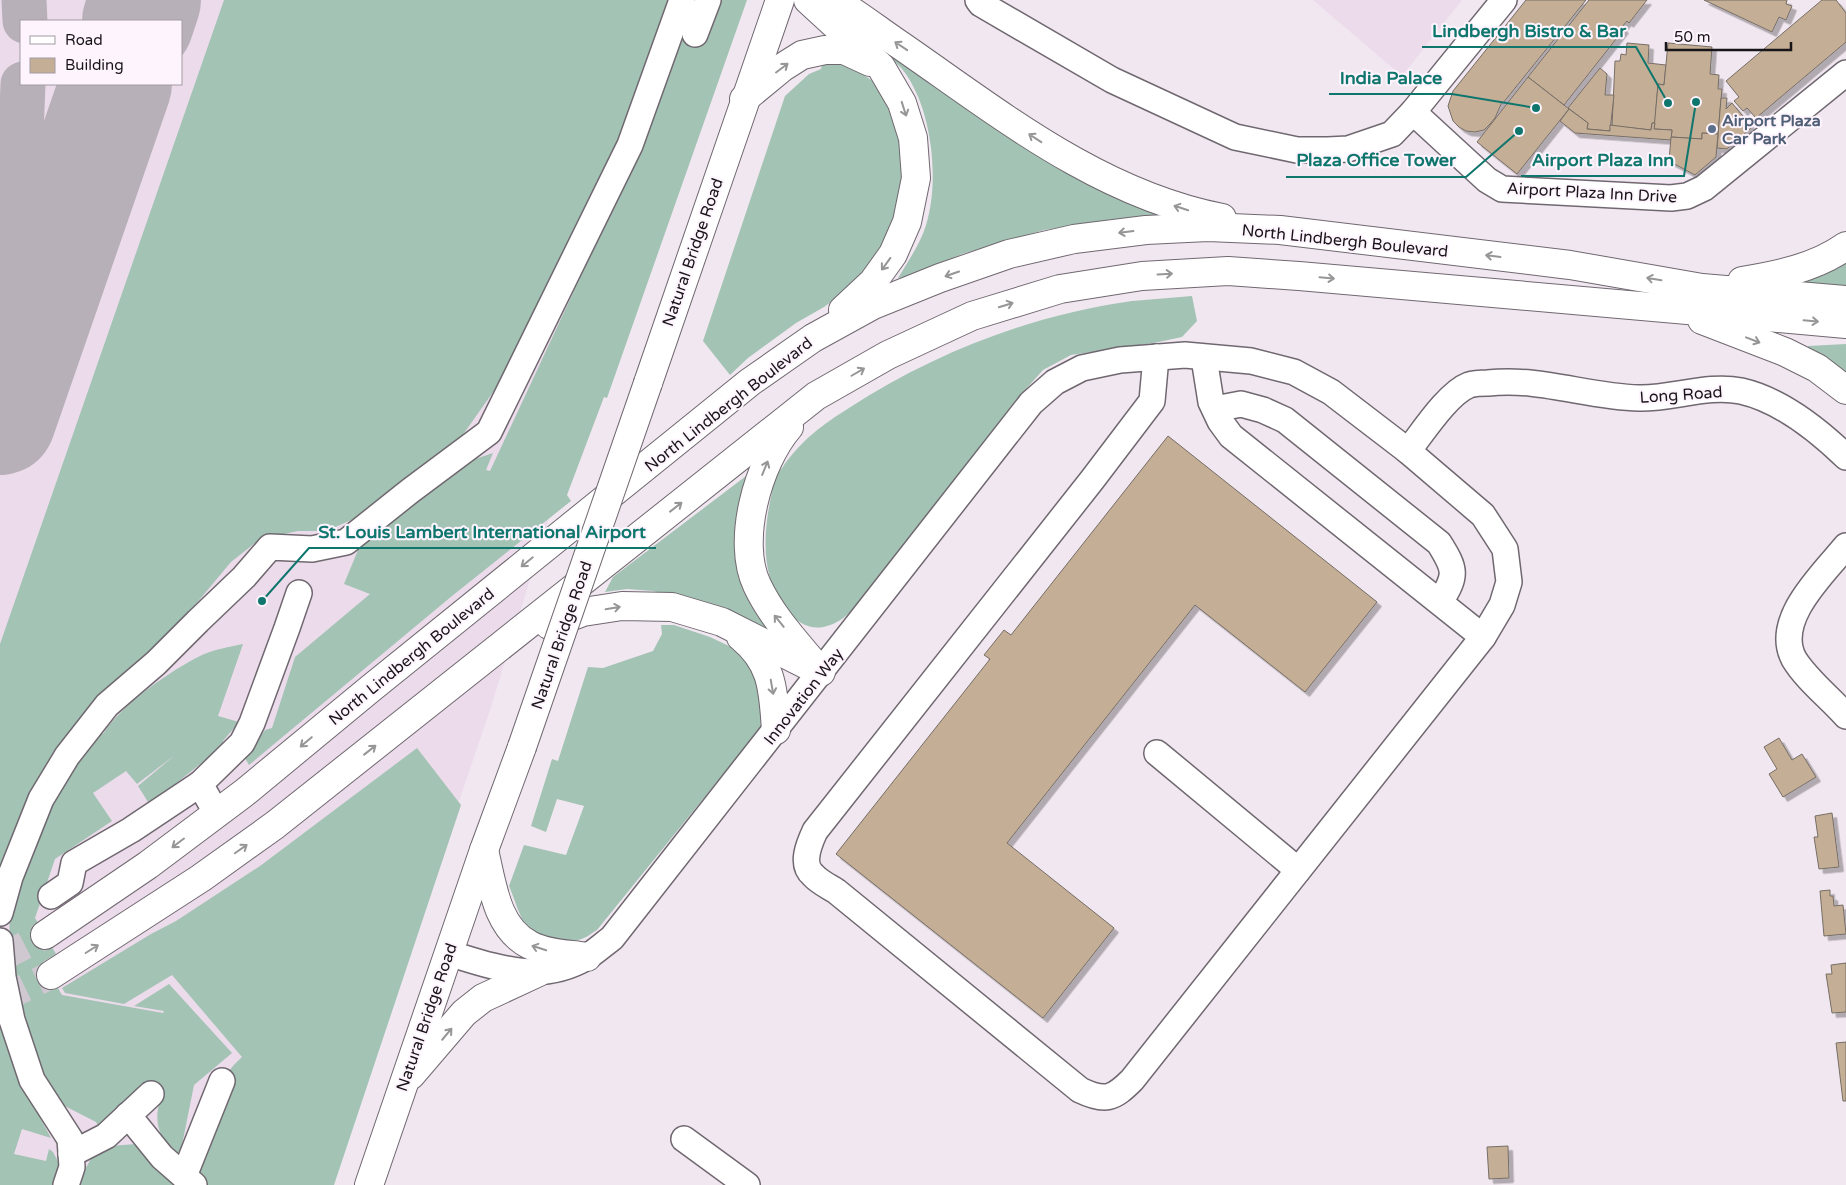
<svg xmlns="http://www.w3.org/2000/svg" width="1846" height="1185" viewBox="0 0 1846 1185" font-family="'Varela Round',sans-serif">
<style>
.built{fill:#ecdceb;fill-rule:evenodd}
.grass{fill:#a3c3b4}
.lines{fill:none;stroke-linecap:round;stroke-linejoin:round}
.taxiway{stroke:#b8b0b8;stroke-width:45}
.runway{stroke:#b8b0b8;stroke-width:112}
.building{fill:#c5ae96;stroke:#766e66;filter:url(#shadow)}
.highway-tunnel{stroke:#d0c8d0;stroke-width:28;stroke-dasharray:28 14;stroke-linecap:butt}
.minor-casing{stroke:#706870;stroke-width:28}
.major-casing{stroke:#706870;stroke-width:30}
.highway-casing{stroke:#706870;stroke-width:30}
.minor{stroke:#fff;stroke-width:25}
.major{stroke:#fff;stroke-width:28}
.highway{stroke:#fff;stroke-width:28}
.major-bridge-casing{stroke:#706870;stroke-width:30;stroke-linecap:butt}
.major-bridge{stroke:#fff;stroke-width:28}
.oneway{stroke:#979697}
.service-dot{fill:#5c6f8a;stroke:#fef4fe;stroke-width:2}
.labels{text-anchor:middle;stroke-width:4;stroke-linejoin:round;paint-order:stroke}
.service-label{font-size:16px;font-weight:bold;fill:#4e5e75;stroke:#fef4fe;text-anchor:start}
.street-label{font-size:16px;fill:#181518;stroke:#fef4fe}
.leader{fill:none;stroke:#0f766e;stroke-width:2}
.callout-dot{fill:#0f766e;stroke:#fef4fe;stroke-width:2}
.callout-label{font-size:18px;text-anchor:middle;font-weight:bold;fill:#0f766e;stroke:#fef4fe;stroke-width:4;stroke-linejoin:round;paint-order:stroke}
</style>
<defs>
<filter id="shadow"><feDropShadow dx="4.5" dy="4.5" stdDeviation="0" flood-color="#0004"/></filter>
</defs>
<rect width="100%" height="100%" fill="#f1e7f0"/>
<g class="built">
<path d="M 0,0 L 737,0 L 556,495 L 491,707 L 329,1185 L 0,1185 ZM 21,21 L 181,21 L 181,84 L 21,84 Z"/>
<polygon points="1313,0 1462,0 1402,76"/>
</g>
<g class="grass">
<polygon points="224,0 672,0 635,105 579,223 503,378 462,436 356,518 326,531 298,531 260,539 231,562 190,611 125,681 0,879 0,644"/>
<polygon points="696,0 747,0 607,398 604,397 567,495 571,501 452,596 249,765 245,758 265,730 272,728 295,657 370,594 344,584 358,550 402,513 469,461 493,453 486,470 490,471 649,130"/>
<path d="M 891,50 L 1173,217 L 1114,219 L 1044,230 L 962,254 L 912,276 L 898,278 C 907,263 918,247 924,231 C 941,186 933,107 902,69 C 898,64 892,60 888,56 Z"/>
<polygon points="823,61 851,66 874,82 887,100 898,124 906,181 884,249 848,290 824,307 796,323 748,358 730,375 703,341 785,96 809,74 821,69"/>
<polygon points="1846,259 1846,286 1803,282 1801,280"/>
<path d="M 1192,296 L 1197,321 L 1182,337 L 1154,343 L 1071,355 L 1043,370 L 1017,399 L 870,590 C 858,603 845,622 827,626 C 811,631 797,623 788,611 C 781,601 773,589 770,578 C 762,550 766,519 772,492 C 773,487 774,481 776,477 C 777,473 782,469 784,465 C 803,439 822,425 849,408 C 934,353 1031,315 1132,301 C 1152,299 1173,298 1192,296 Z"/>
<polygon points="1846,344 1846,375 1808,349 1808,346"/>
<polygon points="750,473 741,580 749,602 758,617 776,639 736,616 709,603 653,591 627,589 605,592 613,577"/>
<path d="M 661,625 L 674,625 L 710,637 L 729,646 L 748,663 L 762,687 L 762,726 L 597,930 C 593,932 589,936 584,938 C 570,944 538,942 528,929 C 519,916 515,900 509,886 L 524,845 L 566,855 L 584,806 L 557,799 L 546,832 L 531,826 L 552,759 L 558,761 L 588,667 L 603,668 L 653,651 L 662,634 Z"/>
<path d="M 243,644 L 218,716 L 239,722 L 223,741 L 224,745 L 164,793 L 148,802 L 138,786 L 175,755 L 137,784 L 126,771 L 93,793 L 112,821 L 55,859 L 35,918 L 56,954 L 43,962 L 62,995 L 163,1013 L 164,1011 L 134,1006 L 169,984 L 232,1053 L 194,1085 L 181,1150 L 174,1155 C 157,1131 153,1122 162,1093 L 100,1130 L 96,1122 L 57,1102 L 50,1090 L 40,1065 L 30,1034 L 12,964 L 16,957 L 10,945 L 9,910 L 56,793 L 99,731 L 103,734 C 121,705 171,670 202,655 C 215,649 229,647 243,644 Z"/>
<path d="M 417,748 L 461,805 L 334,1185 L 207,1185 L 195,1175 L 226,1091 L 233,1088 C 225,1071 230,1069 242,1057 L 172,975 L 124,1004 L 65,993 L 62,988 L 151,934 L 176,921 L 260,866 Z"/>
<polygon points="0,1009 19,1078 51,1138 22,1129 14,1154 46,1161 49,1149 53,1152 63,1171 58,1185 0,1185"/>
<polygon points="136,1144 178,1185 76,1185 92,1157 110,1146"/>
</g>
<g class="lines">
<g class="taxiway">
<polyline points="24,0 25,21"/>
<polyline points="0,297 21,135 23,84"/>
</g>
<g class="runway">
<polyline points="138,21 145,0"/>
<polyline points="0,419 116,84"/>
</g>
</g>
<g class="building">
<polygon points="1526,0 1586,0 1503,103 1502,102 1495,118 1490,124 1484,130 1475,132 1466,131 1459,127 1453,121 1448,106 1453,91"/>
<polygon points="1589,0 1647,0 1629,23 1627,21 1622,27 1624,29 1564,105 1528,77"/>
<polygon points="1704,0 1787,0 1786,4 1792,6 1786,20 1779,17 1772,32"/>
<polygon points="1822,0 1836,0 1846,13 1846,42 1756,118 1747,108 1743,111 1734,101 1739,97 1726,81"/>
<polygon points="1627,43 1649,45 1648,63 1666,65 1664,85 1658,84 1655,123 1652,123 1651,130 1612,126 1615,61 1620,61 1621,54 1626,55"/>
<polygon points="1668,43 1712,47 1710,74 1719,75 1718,89 1722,89 1718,134 1702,133 1702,139 1671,137 1672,130 1654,129 1658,84 1664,85"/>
<polygon points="1600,68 1607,74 1605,95 1614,95 1610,131 1587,129 1588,123 1568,108"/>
<polygon points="1528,77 1569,109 1517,174 1477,142"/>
<polygon points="1721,98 1727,98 1726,109 1732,103 1752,127 1727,149 1717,148"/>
<polygon points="1569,109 1588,123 1587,129 1610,131 1610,125 1651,130 1652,123 1655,123 1654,129 1672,130 1671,140 1575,133 1560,121"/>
<polygon points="1702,133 1718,134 1716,157 1695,175 1669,161 1671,137 1702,139"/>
<polygon points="1168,436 1377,602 1305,692 1195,605 1007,843 1114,928 1043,1018 836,854 990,659 984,655 1004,630 1011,635"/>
<polygon points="1779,738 1792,760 1802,754 1816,777 1783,797 1769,774 1777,769 1764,747"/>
<polygon points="1832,813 1839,867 1819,869 1814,837 1818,837 1815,816"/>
<polygon points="1830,890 1830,896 1833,896 1834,906 1843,905 1846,934 1824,936 1820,891"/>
<polygon points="1846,963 1846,1012 1832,1013 1826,974 1832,974 1831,965"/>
<polygon points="1846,1042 1846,1101 1843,1101 1836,1043"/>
<polygon points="1508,1146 1509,1178 1489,1179 1487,1147"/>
</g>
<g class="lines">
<g class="highway-tunnel">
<polyline points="0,958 45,935"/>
<polyline points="0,1000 51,975"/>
</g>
<defs>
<g id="minor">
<polyline points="978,0 981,4 1112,80 1235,137 1297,150 1328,150 1348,149 1392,134 1413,112 1504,0"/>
<polyline points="695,34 708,0"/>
<polyline points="1413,112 1487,180 1502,189 1671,198 1687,196 1704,188 1846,73"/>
<path d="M 1156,357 L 1152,401 L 1092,480 L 815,831 C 809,844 800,864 813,875 C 819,882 828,886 836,891 L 1080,1090 C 1105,1102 1113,1099 1132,1080 L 1483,637 L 1502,605 L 1509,582 L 1505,549 L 1483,515 L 1408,451"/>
<polyline points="1204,358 1211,402 1220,421 1231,436 1483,637"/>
<path d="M 1215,409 L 1241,404 L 1263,410 L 1285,420 L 1439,543 C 1456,570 1457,575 1440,602"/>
<path d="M 1846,546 C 1823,574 1773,620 1794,659 C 1806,679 1830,698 1846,716"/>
<polyline points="1157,753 1298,870"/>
<polyline points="217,814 200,784 242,743 252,723 287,628 299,593"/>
<polyline points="51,896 70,883 74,863 131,830 200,784"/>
<polyline points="0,913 10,877 41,799 67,756 107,705 156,663 198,621 244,577 270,547 312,549 346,542 410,491 489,432 630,145 682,0"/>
<polyline points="0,941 3,977 12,1020 32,1080 70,1139 72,1167 66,1185"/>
<path d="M 448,953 C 495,967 540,985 587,957 C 596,951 604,944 612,938 L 1031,403 L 1055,382 L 1082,368 L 1120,360 L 1185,355 L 1251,361 L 1294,372 L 1331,392 L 1408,451 C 1423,432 1448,393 1469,385 C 1475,383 1483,383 1488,383 C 1539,377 1588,397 1639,398 C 1672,399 1708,384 1741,391 C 1781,400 1817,429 1846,457"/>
<polyline points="128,1115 162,1157 194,1185"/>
<polyline points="684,1139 747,1185"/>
<polyline points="71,1154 106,1136 151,1094"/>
<polyline points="184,1176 222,1081"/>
</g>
<g id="major">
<polyline points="648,383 780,0"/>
<path d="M 484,850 C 492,883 496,928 530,945 C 547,954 569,954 587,957"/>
<polyline points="411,1075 464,1013 483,998 539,972"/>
<polyline points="369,1185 484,850 522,747"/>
</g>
<g id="highway">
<polyline points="808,0 881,67 902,103 913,138 916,178 907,222 893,254 873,282 843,310"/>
<path d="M 834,0 C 856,13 878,30 900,45 C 1000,114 1099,194 1222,218"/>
<polyline points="744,99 783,67 802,55 825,50 844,50 870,62"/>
<path d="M 1742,281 C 1778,275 1815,268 1846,246"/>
<polyline points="1702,320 1785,352 1817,368 1846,390"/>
<path d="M 789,427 C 758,463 736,541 757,585 C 771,615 794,640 815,665"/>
<polyline points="549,625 583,612 622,606 672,607 722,622 821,672"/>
<path d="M 741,637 C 774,664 773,692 776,730"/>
<polyline points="45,935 148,865 244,793 370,689 750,382 813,338 873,305 940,278 1009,254 1074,239 1146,230 1208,227 1280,230 1570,265 1702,288 1846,300"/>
<polyline points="51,975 201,878 275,825 816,396 888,355 972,316 1060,289 1142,276 1228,271 1299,276 1846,324"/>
</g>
</defs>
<use href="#minor" class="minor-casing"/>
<use href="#major" class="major-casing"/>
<use href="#highway" class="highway-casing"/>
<use href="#minor" class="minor"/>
<use href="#major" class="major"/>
<use href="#highway" class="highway"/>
<defs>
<polyline id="major-bridge" points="522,747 648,383"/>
</defs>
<use href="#major-bridge" class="major-bridge-casing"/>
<use href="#major-bridge" class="major-bridge"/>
</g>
<defs><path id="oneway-shaft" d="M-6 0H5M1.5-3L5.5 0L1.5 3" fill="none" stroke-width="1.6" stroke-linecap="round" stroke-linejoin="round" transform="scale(1.25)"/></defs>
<g class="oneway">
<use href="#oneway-shaft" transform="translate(901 46) rotate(-146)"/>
<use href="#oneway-shaft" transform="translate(782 68) rotate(-37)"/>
<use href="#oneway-shaft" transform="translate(904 109) rotate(72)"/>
<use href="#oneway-shaft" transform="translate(1035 138) rotate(-147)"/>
<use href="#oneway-shaft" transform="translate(1181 208) rotate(-162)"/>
<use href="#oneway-shaft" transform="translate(1126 232) rotate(173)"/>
<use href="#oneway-shaft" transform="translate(1493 256) rotate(-173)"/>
<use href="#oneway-shaft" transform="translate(886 264) rotate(126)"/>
<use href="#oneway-shaft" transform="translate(952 274) rotate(161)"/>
<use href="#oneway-shaft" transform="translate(1165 274) rotate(-3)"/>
<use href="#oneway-shaft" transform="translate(1327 278) rotate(5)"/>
<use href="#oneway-shaft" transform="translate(1654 279) rotate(-170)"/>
<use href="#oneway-shaft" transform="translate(1006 305) rotate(-17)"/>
<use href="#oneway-shaft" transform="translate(1811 321) rotate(5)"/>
<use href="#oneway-shaft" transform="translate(1753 340) rotate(21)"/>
<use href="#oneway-shaft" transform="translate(858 372) rotate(-30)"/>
<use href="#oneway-shaft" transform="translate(765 468) rotate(-68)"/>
<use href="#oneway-shaft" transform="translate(676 507) rotate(-38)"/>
<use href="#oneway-shaft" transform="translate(527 562) rotate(141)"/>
<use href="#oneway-shaft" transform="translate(613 608) rotate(-10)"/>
<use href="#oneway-shaft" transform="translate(779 621) rotate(-129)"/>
<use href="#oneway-shaft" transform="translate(772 687) rotate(80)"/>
<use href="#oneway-shaft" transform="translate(306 742) rotate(140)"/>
<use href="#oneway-shaft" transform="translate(370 750) rotate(-38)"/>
<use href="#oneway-shaft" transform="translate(178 843) rotate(143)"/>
<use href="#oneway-shaft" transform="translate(241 849) rotate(-35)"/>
<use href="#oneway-shaft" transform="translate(539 948) rotate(-162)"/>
<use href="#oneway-shaft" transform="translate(92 949) rotate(-32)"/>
<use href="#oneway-shaft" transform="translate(447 1034) rotate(-50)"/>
</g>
<circle class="service-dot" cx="1712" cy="129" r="5"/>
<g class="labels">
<g class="service-label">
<text x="1722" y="126">Airport Plaza<tspan x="1722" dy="18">Car Park</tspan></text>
</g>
<g class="street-label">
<text transform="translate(1592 192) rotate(3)" y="6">Airport Plaza Inn Drive</text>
<text transform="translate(1345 240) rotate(6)" y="6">North Lindbergh Boulevard</text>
<text transform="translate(692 252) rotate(-71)" y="6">Natural Bridge Road</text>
<text transform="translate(1681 394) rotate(-4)" y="6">Long Road</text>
<text transform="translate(728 404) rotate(-38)" y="6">North Lindbergh Boulevard</text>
<text transform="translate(561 635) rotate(-71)" y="6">Natural Bridge Road</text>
<text transform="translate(411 656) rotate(-39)" y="6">North Lindbergh Boulevard</text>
<text transform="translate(803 696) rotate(-52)" y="6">Innovation Way</text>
<text transform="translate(426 1017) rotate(-71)" y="6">Natural Bridge Road</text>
</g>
</g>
<path class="leader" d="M1668 103L1636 47H1422M1536 108L1452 94H1329M1696 102L1684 176H1521M1519 131L1466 177H1286M262 601L309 548H656"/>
<g class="callout-dot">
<circle cx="1668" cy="103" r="5"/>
<circle cx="1536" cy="108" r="5"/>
<circle cx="1696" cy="102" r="5"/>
<circle cx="1519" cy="131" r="5"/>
<circle cx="262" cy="601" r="5"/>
</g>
<g class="callout-label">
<text x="1529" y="37">Lindbergh Bistro &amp; Bar</text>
<text x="1391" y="84">India Palace</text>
<text x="1603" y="166">Airport Plaza Inn</text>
<text x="1376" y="166">Plaza Office Tower</text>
<text x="482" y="538">St. Louis Lambert International Airport</text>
</g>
<rect x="20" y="20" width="162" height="65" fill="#fef4fe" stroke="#a29ba2"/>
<rect x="30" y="36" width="25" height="8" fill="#ffffff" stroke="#a29ba2"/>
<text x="65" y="45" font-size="15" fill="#181518">Road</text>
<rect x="30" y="58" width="25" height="15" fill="#c5ae96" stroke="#a29ba2"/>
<text x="65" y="70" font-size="15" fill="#181518">Building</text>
<path d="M1666 42v8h125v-8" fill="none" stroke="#181518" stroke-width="2.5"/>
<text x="1674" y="42" font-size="15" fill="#181518" stroke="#fef4fe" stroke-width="4" paint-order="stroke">50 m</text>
</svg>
